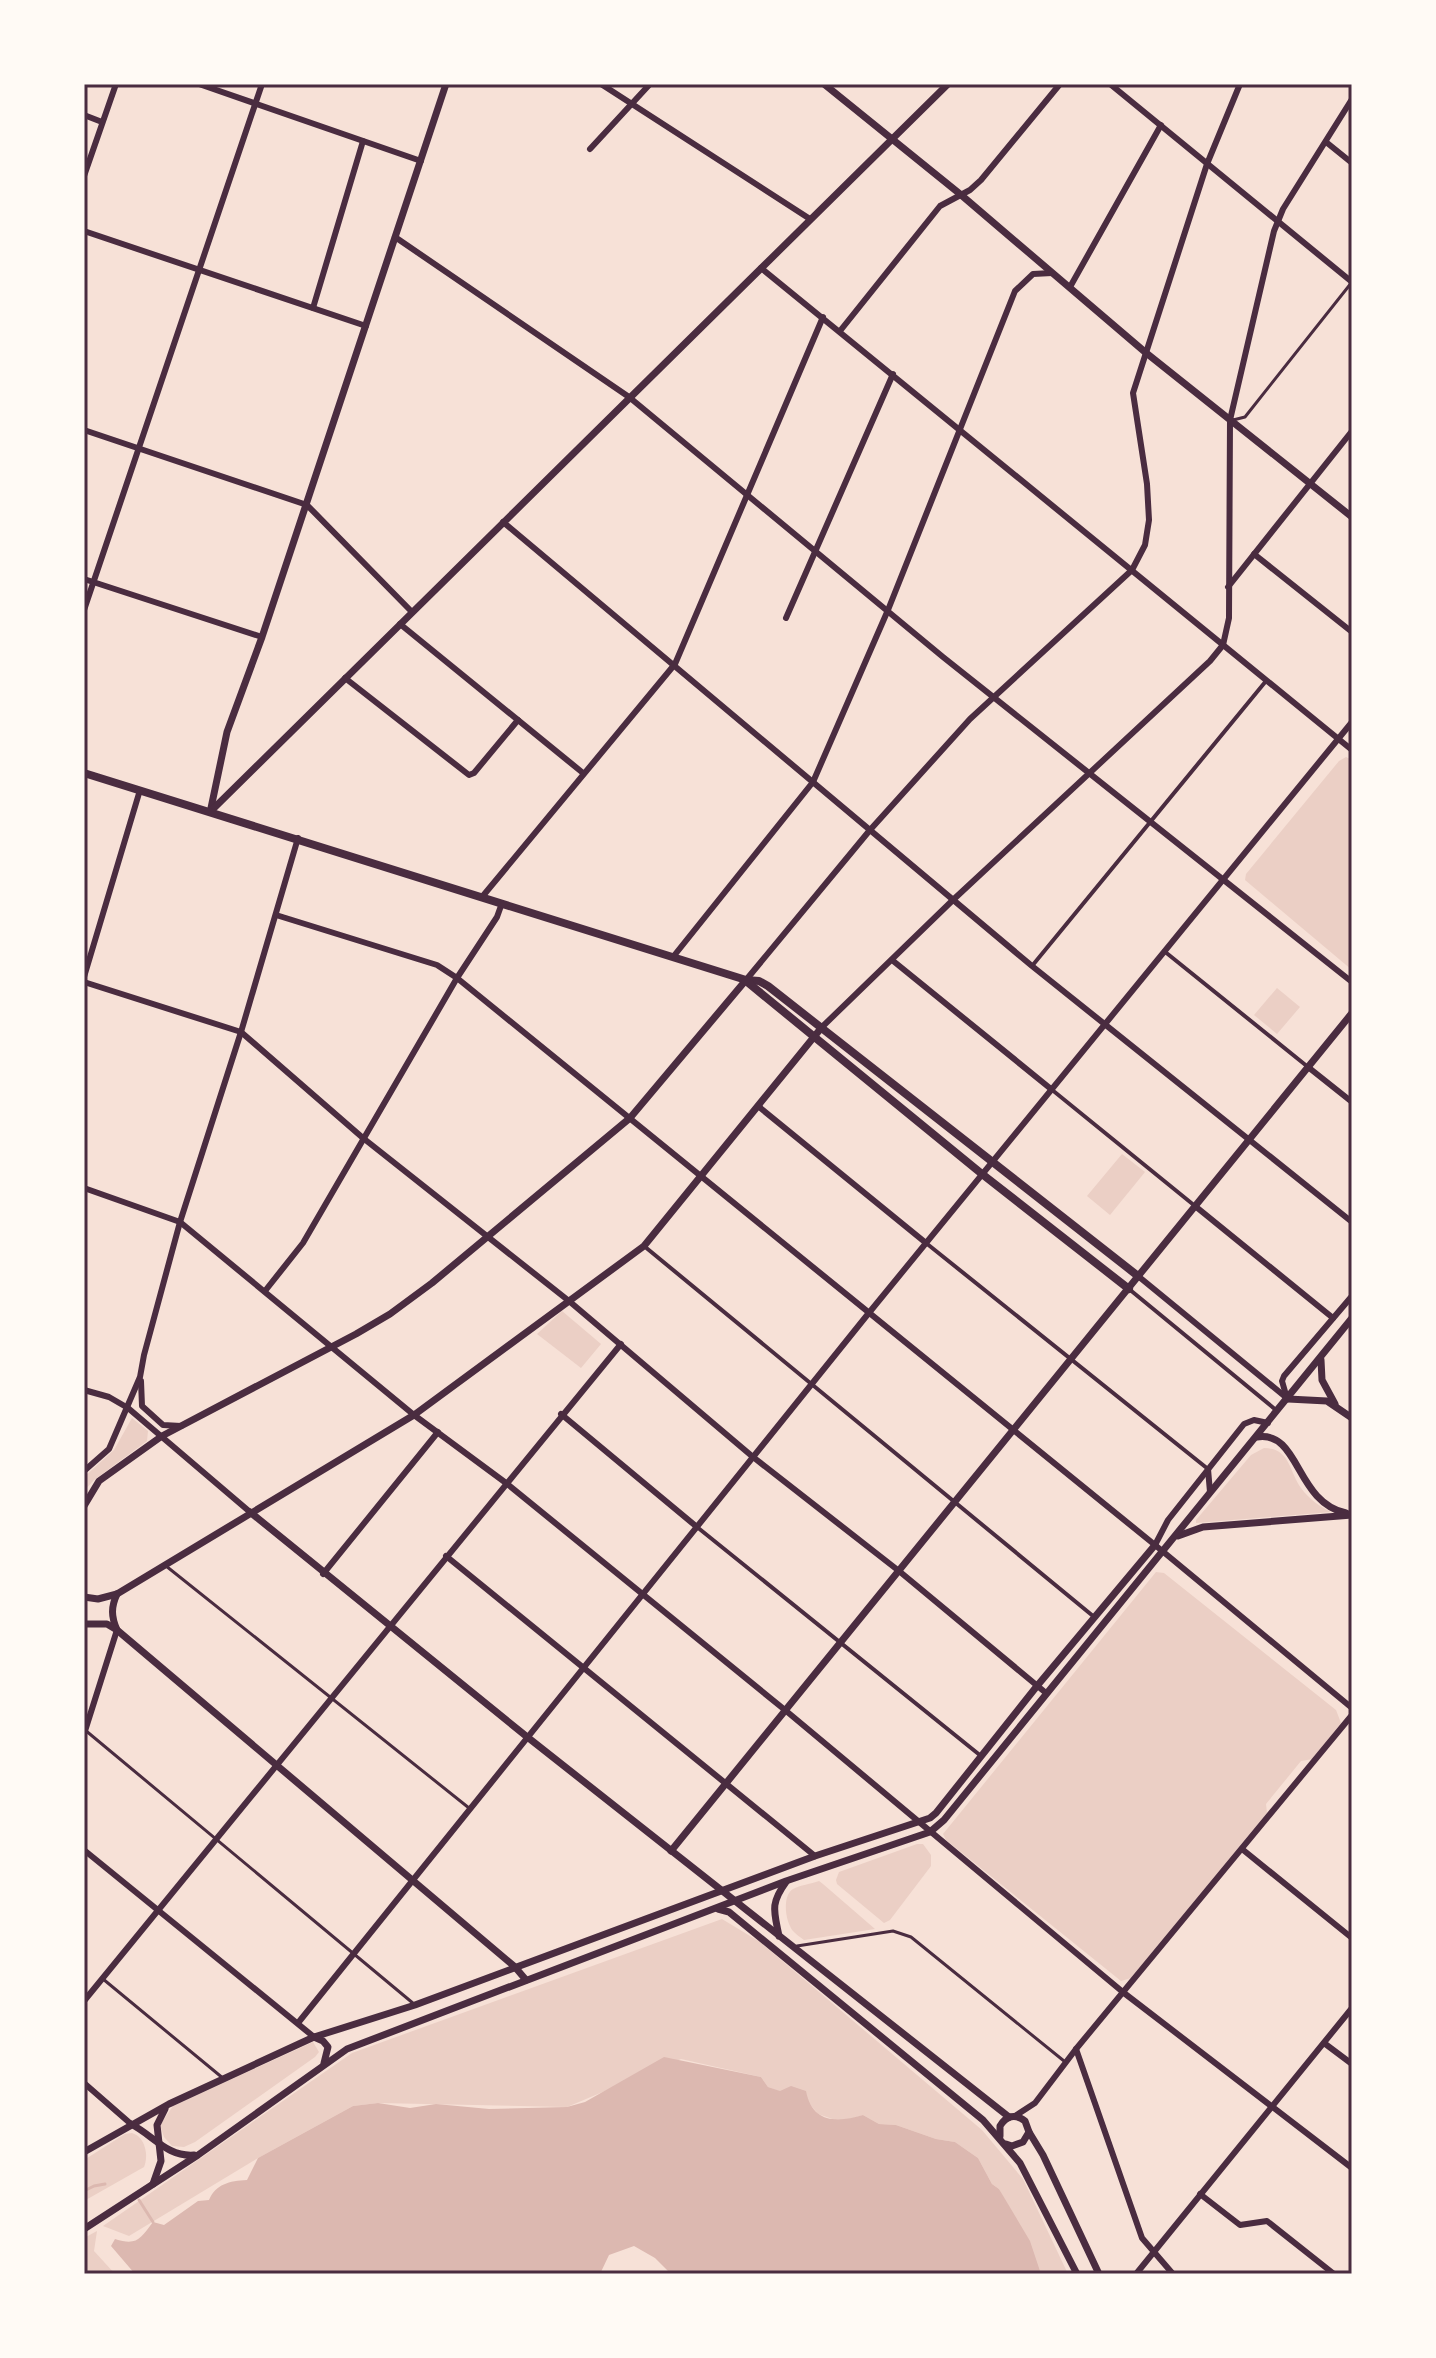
<svg xmlns="http://www.w3.org/2000/svg" width="1436" height="2358" viewBox="0 0 1436 2358" font-family="Raleway,sans-serif">
<style>
.green{fill:#ebcfc5}
.water{fill:#dcb8b0}
.lines{fill:none;stroke-linecap:round;stroke-linejoin:round}
.stream{stroke:#dcb8b0;stroke-width:3}
.service{stroke:#4a2c40;stroke-width:3}
.pedestrian{stroke:#4a2c40;stroke-width:4}
.minor{stroke:#4a2c40;stroke-width:6}
.tertiary{stroke:#4a2c40;stroke-width:7}
.secondary{stroke:#4a2c40;stroke-width:8}
.neatline{fill:none;stroke:#4a2c40;stroke-width:3}
</style>
<rect width="100%" height="100%" fill="#f7e1d7"/>
<g class="green">
<polygon points="1346,757 1352,760 1352,970 1245,880 1246,874 1339,761"/>
<polygon points="1277,988 1300,1007 1277,1034 1254,1015"/>
<polygon points="1122,1154 1145,1172 1110,1215 1087,1196"/>
<polygon points="562,1311 601,1344 581,1368 537,1334"/>
<polygon points="132,1418 148,1431 147,1441 94,1480 84,1491 84,1477 114,1450"/>
<path d="M 1264,1448 C 1290,1448 1289,1471 1301,1488 C 1309,1499 1319,1506 1331,1512 L 1196,1523 L 1196,1520 L 1251,1455 Z"/>
<polygon points="1156,1572 1164,1573 1336,1710 1341,1723 1313,1759 1301,1761 1266,1804 1267,1813 1131,1978 1121,1981 946,1840 943,1834"/>
<polygon points="917,1844 923,1844 931,1855 931,1866 890,1920 884,1923 837,1884 836,1880 839,1872"/>
<path d="M 819,1881 L 823,1884 L 875,1929 L 804,1940 C 799,1936 792,1932 790,1926 C 785,1916 783,1895 793,1889 C 800,1885 811,1884 819,1881 Z"/>
<polygon points="722,1919 760,1942 982,2130 1023,2179 1068,2274 1041,2274 999,2189 992,2184 978,2158 955,2142 936,2139 896,2125 879,2124 863,2115 841,2122 818,2114 808,2102 768,2087 761,2077 681,2059 567,2107 378,2103 353,2106 258,2158 129,2236 103,2226 352,2053"/>
<polygon points="313,2042 319,2052 315,2057 195,2142 184,2147 172,2146 164,2137 160,2125 173,2106"/>
<path d="M 132,2133 C 145,2137 149,2155 144,2167 L 84,2201 L 84,2160 L 125,2134 Z"/>
<polygon points="97,2231 94,2251 115,2274 84,2274 84,2238"/>
</g>
<path class="water" d="M 664,2057 L 761,2077 L 768,2087 L 780,2091 L 791,2086 L 806,2091 C 812,2123 837,2123 863,2115 L 879,2124 L 896,2125 L 936,2139 L 955,2142 L 978,2158 L 992,2184 L 999,2189 L 1030,2241 L 1041,2274 L 671,2274 L 655,2258 L 634,2246 L 609,2255 L 600,2274 L 135,2274 L 111,2246 L 115,2239 C 137,2246 140,2239 153,2222 L 164,2225 L 198,2201 L 209,2200 C 216,2184 229,2181 247,2180 L 258,2158 L 353,2106 L 378,2103 L 410,2108 L 436,2104 L 489,2109 L 567,2107 L 585,2102 Z"/>
<g class="lines">
<g class="stream">
<polyline points="84,2191 94,2186 105,2184"/>
<polyline points="139,2200 153,2222"/>
</g>
<g class="service">
<polyline points="1233,420 1245,417 1352,282"/>
<polyline points="166,1566 469,1808"/>
<polyline points="85,1730 414,2004"/>
<polyline points="797,1946 893,1931 911,1937 1064,2061"/>
<polyline points="103,1979 224,2079"/>
</g>
<g class="pedestrian">
<polyline points="1164,951 1308,1067"/>
<polyline points="1032,966 1266,681"/>
<polyline points="1051,1089 1195,1206"/>
<polyline points="926,1243 1208,1469"/>
<polyline points="644,1246 1093,1616"/>
<polyline points="1129,1289 1276,1410"/>
<polyline points="697,1527 981,1756"/>
</g>
<g class="minor">
<polyline points="199,84 421,161"/>
<polyline points="601,84 810,219"/>
<polyline points="1110,84 1352,282"/>
<polyline points="84,115 102,122"/>
<polyline points="1326,142 1352,163"/>
<polyline points="590,149 650,84"/>
<polyline points="84,176 116,84"/>
<polyline points="84,231 366,326"/>
<polyline points="395,237 629,397 943,657 1352,982"/>
<polyline points="761,268 1352,750"/>
<polyline points="1070,287 1161,125"/>
<polyline points="313,308 363,141"/>
<polyline points="840,331 940,206 970,190 981,180 1060,84"/>
<polyline points="84,430 307,505 412,612"/>
<polyline points="503,522 1032,966 1352,1222"/>
<polyline points="1254,554 1352,632"/>
<polyline points="84,579 262,637"/>
<polyline points="1228,587 1352,431"/>
<polyline points="84,610 262,84"/>
<polyline points="786,618 893,374"/>
<polyline points="400,624 583,773"/>
<polyline points="345,678 469,775 474,773 518,720"/>
<polyline points="482,897 675,664 823,317"/>
<polyline points="276,915 437,965 457,978 1155,1545 1352,1708"/>
<polyline points="673,957 813,782 888,610 1015,291 1033,274 1052,273"/>
<polyline points="892,960 1051,1089"/>
<polyline points="84,977 140,790"/>
<polyline points="746,980 870,830 970,719 1132,570 1145,545 1149,520 1147,484 1133,393 1207,164 1240,84"/>
<polyline points="84,982 241,1032 363,1138 569,1301 753,1457 899,1571 1046,1693"/>
<polyline points="822,1027 954,899 1210,661 1223,645 1229,618 1230,420 1274,231 1283,209 1352,99"/>
<polyline points="1308,1067 1352,1102"/>
<polyline points="758,1106 926,1243"/>
<polyline points="84,1188 180,1222 414,1415 506,1483 785,1710 1124,1993 1352,2168"/>
<polyline points="1195,1206 1333,1318"/>
<polyline points="1138,1276 1288,1399"/>
<polyline points="265,1291 303,1243 457,978 497,917 502,903"/>
<polyline points="141,1381 142,1406 163,1425 181,1426"/>
<polyline points="84,1390 109,1397 128,1408 250,1512"/>
<polyline points="1286,1395 1282,1381 1284,1376 1352,1296"/>
<polyline points="561,1414 697,1527"/>
<polyline points="1208,1469 1210,1492"/>
<polyline points="84,1471 109,1449 140,1377 144,1355 180,1222 241,1032 298,838"/>
<polyline points="1155,1545 1168,1520 1244,1424 1254,1420 1268,1423"/>
<polyline points="446,1556 815,1856"/>
<polyline points="323,1574 438,1432"/>
<polyline points="84,1734 117,1630"/>
<polyline points="1242,1849 1352,1938"/>
<polyline points="84,1850 314,2037"/>
<polyline points="84,2001 621,1344"/>
<polyline points="298,2023 868,1314 1352,722"/>
<polyline points="1324,2043 1352,2064"/>
<polyline points="1076,2049 1142,2238 1173,2274"/>
<polyline points="84,2083 131,2124"/>
<polyline points="1015,2116 1035,2103 1076,2049 1352,1715"/>
<polyline points="1200,2194 1240,2225 1267,2221 1334,2274"/>
<polyline points="1136,2274 1352,2008"/>
</g>
<g class="tertiary">
<polyline points="824,84 960,194 1145,352 1352,517"/>
<polyline points="211,808 227,732 262,637 446,84"/>
<polyline points="211,811 948,84"/>
<polyline points="1321,1360 1322,1380 1335,1404"/>
<polyline points="1288,1399 1327,1401 1352,1418"/>
<path d="M 1257,1437 C 1300,1430 1295,1502 1346,1513"/>
<polyline points="84,1506 99,1481 162,1436 356,1334 390,1314 432,1283 630,1118 746,980"/>
<polyline points="250,1512 526,1736 1009,2117"/>
<polyline points="1178,1536 1203,1527 1352,1515"/>
<path d="M 117,1594 C 111,1607 111,1616 117,1630"/>
<polyline points="84,1597 98,1599 117,1594 414,1415 644,1246 822,1027"/>
<polyline points="84,1624 107,1624 117,1630 515,1967 526,1980"/>
<polyline points="671,1851 1352,1013"/>
<polyline points="718,1909 729,1912 983,2120 1020,2163 1077,2274"/>
<path d="M 779,1936 C 774,1911 770,1904 786,1882"/>
<polyline points="314,2037 323,2041 328,2047 324,2063"/>
<path d="M 131,2124 C 154,2136 167,2157 194,2155"/>
<polyline points="1029,2132 1043,2155 1099,2274"/>
<path d="M 1000,2136 L 1000,2126 C 1006,2116 1015,2113 1025,2121 L 1029,2132 L 1023,2142 L 1012,2146 L 1006,2144"/>
<polyline points="84,2152 169,2104 314,2037 415,2005 815,1856 930,1818 936,1813 1037,1686 1155,1545"/>
<polyline points="153,2184 161,2161 157,2125 165,2109"/>
<polyline points="84,2229 198,2155 347,2049 786,1881 930,1832 944,1820 1352,1318"/>
</g>
<g class="secondary">
<polyline points="84,773 746,980 759,981 768,986 1138,1276"/>
<polyline points="746,981 982,1174 1129,1289"/>
</g>
</g>
<rect width="1436" height="2358" fill="none" stroke="#fffaf5" stroke-width="172"/>
<rect x="86" y="86" width="1264" height="2186" class="neatline"/>
</svg>
